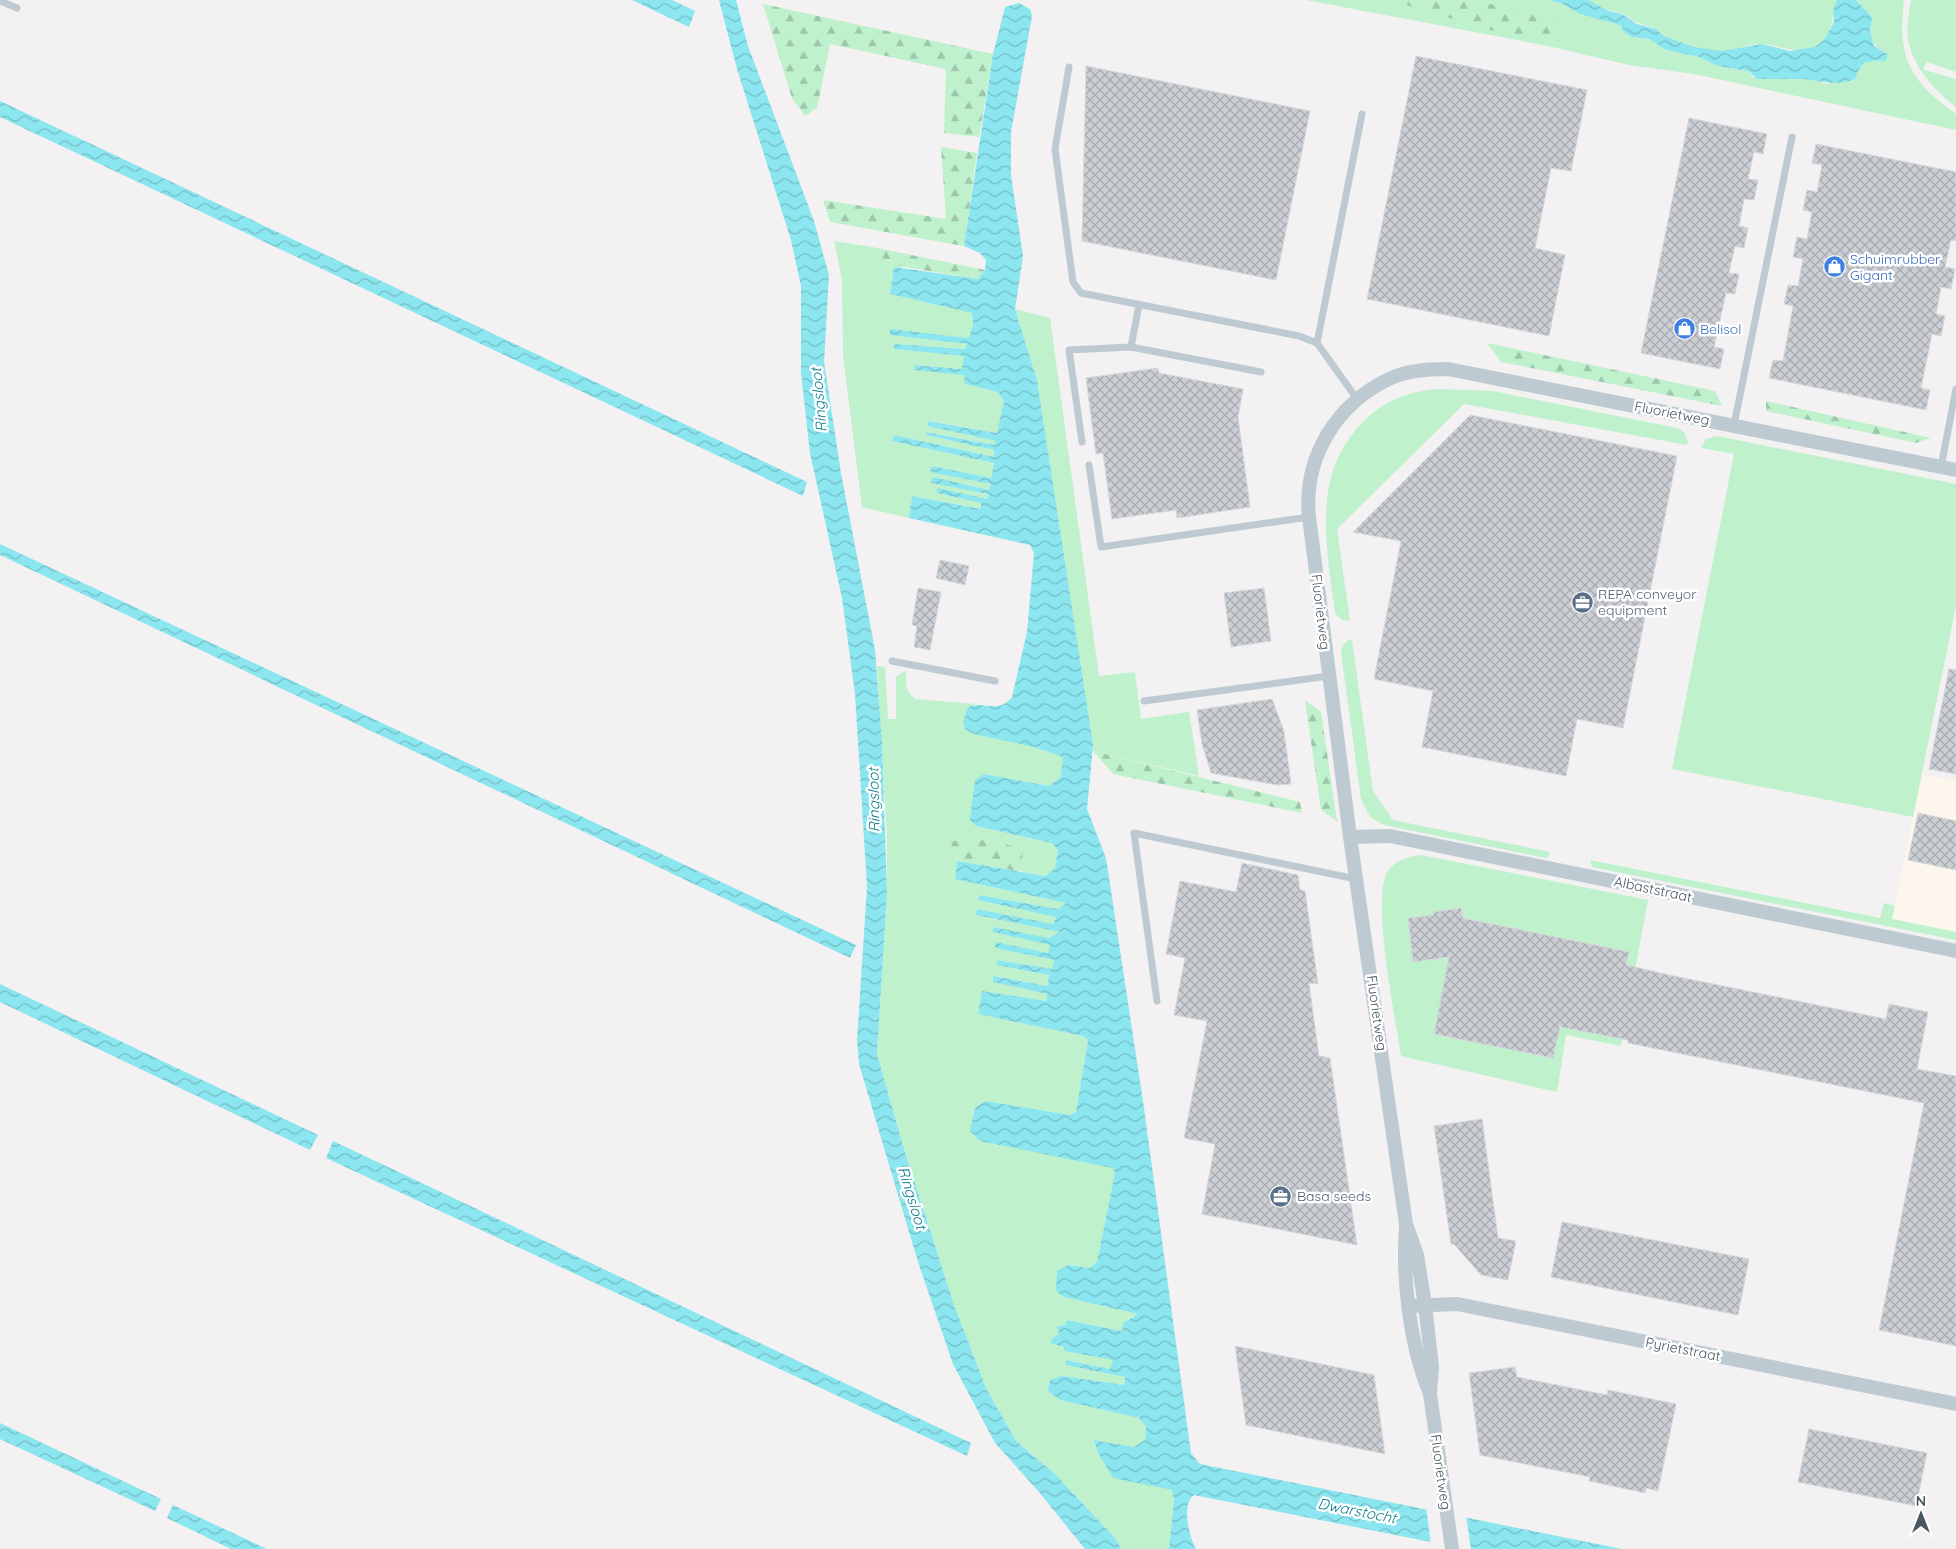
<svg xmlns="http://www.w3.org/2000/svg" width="1956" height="1549" viewBox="0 0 1956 1549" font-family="Quicksand,sans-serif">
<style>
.commercial{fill:#fdf6ec}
.green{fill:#bff1cd}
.forest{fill:url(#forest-firs)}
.water{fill:url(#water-waves)}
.pier{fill:#f3f1f1}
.building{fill:url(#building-cross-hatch);stroke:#d5d8dd}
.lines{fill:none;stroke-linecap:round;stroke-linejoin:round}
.service{stroke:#becad1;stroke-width:7}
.minor{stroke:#becad1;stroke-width:14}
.labels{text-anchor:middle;stroke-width:5;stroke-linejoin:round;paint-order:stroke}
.shop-label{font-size:14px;fill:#366cbe;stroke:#fff;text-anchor:start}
.street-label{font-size:14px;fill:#485760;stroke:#fff}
.service-label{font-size:14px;fill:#4e5e75;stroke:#fff;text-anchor:start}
.water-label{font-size:15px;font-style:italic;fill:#0a7e8a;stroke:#fff}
</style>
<defs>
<pattern id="forest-firs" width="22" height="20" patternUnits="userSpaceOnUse" patternTransform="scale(1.25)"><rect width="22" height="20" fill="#bff1cd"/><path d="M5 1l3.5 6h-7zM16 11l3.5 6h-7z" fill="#9dc6aa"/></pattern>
<pattern id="water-waves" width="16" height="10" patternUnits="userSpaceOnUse" patternTransform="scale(1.25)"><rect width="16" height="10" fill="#8be6f0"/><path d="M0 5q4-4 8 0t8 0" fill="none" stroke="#74bdc6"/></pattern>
<pattern id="building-cross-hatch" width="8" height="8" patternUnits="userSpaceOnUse" patternTransform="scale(1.25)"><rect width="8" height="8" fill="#cbcfd4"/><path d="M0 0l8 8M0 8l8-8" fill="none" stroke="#a7abaf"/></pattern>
</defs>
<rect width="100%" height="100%" fill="#f3f1f1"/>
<polygon class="commercial" points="1922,774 1956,781 1956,932 1892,919"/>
<g class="green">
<path d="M 1306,0 L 1549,0 L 1561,3 L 1580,14 L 1620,25 L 1625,33 L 1632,37 L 1649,39 L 1666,50 L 1699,57 L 1718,66 L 1748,71 L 1753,77 L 1817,80 L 1825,84 L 1855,79 C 1863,61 1865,60 1885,61 L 1887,54 C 1871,46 1868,34 1872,17 L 1856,0 L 1904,0 C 1897,58 1909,80 1956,114 L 1956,130 L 1694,74 L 1629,65 L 1548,46 Z"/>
<path d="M 1588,0 L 1837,0 C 1831,14 1835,30 1822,42 C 1804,58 1784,46 1763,44 C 1750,43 1735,52 1722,51 C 1703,50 1684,44 1666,37 C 1662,35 1659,30 1654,28 C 1638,23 1637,23 1623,14 C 1618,11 1613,12 1608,10 C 1601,8 1594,4 1588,0 Z"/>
<path d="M 1911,0 L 1956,0 L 1956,72 L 1927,62 L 1923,68 L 1925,70 L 1956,79 L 1956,107 C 1934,90 1913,67 1908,39 C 1906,26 1909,12 1911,0 Z"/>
<polygon points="834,241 872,247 868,253 905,267 894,268 890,294 972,313 973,325 970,338 890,330 890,335 967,344 966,349 894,344 894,349 964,356 963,369 915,365 965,375 965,384 998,392 1004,401 998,433 929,421 928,425 996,441 994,445 927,432 926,435 995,450 994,457 894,435 892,441 994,463 991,478 932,466 931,471 991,484 989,490 933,477 932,483 988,494 987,499 937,489 937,493 981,503 982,509 912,496 909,518 862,507 843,355 842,280"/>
<polygon points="1015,309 1050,318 1099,676 1135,672 1141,719 1189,712 1199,776 1093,751 1037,380"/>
<path d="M 1437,389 L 1493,391 L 1677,428 L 1684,432 L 1688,442 L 1687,445 L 1464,404 L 1337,529 L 1350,621 L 1342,620 L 1335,613 C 1327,549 1311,477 1360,425 C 1380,403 1407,391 1437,389 Z"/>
<polygon points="1717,436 1956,484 1956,606 1913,817 1672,769 1734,454 1701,448 1706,439"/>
<polygon points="1348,640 1352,640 1373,791 1393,820 1550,852 1549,856 1546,858 1384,825 1370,817 1361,799 1341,652 1343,645"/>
<path d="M 877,666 L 885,667 L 888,719 L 896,719 L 896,676 L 906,671 C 906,684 905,692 916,699 L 976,704 L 968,707 L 1034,747 L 1064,757 L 1061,777 L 1049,786 L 984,774 L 976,826 L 1052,843 L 1058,850 L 1055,868 L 1046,876 L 1018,871 L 1023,851 L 990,839 L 949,841 L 957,861 L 956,879 L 1066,903 L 1058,909 L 979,895 L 978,900 L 1056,916 L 1053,924 L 977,909 L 976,915 L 1061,932 L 1049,939 L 993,927 L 994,932 L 1051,945 L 1049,953 L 995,943 L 995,948 L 1054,960 L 1052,969 L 997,960 L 997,965 L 1049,975 L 1049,986 L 994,976 L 994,982 L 1048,994 L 1047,1001 L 982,991 L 978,1014 L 1083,1036 L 1088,1040 L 1076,1112 L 1069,1115 L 1115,1172 L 1097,1262 L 1089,1268 L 1068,1265 L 1064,1297 L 1139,1314 L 1129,1318 L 1122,1331 L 1068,1320 L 1065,1325 L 1055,1327 L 1059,1331 L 1058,1335 L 1052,1338 L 1064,1347 L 1065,1351 L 1113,1360 L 1110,1369 L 1067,1360 L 1067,1365 L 1125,1377 L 1124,1385 L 1062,1376 L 1060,1400 L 1140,1418 L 1146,1427 L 1145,1440 L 1134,1447 L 1094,1440 L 1113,1477 L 1172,1490 L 1174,1501 L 1169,1549 L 1121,1549 L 1115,1538 L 1055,1474 L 1016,1441 L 986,1388 L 954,1305 L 904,1149 L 877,1054 L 887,893 L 887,837 Z"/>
<path d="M 1421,855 L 1648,900 L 1621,1046 L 1566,1035 L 1557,1092 L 1401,1056 C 1396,1020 1370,897 1388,871 C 1395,860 1409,857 1421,855 Z"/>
<polygon points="1590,860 1880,918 1884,903 1895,906 1892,919 1956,932 1956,940 1592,867"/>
</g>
<g class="forest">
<polygon points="1389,0 1467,0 1529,11 1568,25 1566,41 1507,35"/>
<polygon points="763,4 993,54 979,137 944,133 946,69 830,44 817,108 805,116 792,98"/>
<polygon points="941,147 977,153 964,246 830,222 823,200 946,219"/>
<polygon points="872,247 985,270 978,279 905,267 868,253"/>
<polygon points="1487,343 1715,391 1722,406 1501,362"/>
<polygon points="1766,401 1931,438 1916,443 1766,411"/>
<polygon points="1305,700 1321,712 1337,821 1321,810"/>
<polygon points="1093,751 1300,802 1302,813 1113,774"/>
<polygon points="990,839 1024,850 1018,871 957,861 949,841"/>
</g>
<g class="water">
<polygon points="632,0 672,0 695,11 689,27"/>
<polygon points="719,0 736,0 748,46 814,221 829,275 824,362 841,473 875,650 882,742 887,893 877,1054 904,1149 954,1305 986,1388 1016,1441 1055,1474 1115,1538 1121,1549 1085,1549 1039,1492 995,1443 953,1364 918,1262 859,1064 857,1041 867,887 855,694 842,598 810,453 801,373 801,286 791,240 737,69"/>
<path d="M 1549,0 L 1588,0 L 1609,11 L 1622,14 L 1637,24 L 1656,29 L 1664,36 L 1680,42 L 1695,47 L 1722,51 L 1762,44 L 1790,51 L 1815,47 L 1823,41 L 1830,30 L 1834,21 L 1833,10 L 1837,0 L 1856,0 L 1872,17 L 1870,31 L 1874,46 L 1887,54 L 1887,58 L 1885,61 C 1865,60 1862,61 1855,79 C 1836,87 1820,80 1801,79 C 1786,79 1772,79 1757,79 L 1748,71 L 1718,66 L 1699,57 L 1666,50 L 1649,39 L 1632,37 L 1625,33 L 1620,25 L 1580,14 L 1561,3 Z"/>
<path d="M 1019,3 L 1030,9 L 1032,16 L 1011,132 L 1011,175 L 1023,256 L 1015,309 L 1037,380 L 1093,745 L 1087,809 L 1106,858 L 1144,1108 L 1191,1453 L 1200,1464 L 1622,1549 L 1466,1549 L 1194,1495 C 1181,1504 1189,1537 1196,1549 L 1169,1549 L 1174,1501 L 1172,1490 L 1113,1478 L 1098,1453 L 1094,1440 L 1134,1447 L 1145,1440 L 1146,1427 L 1139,1418 L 1060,1400 L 1048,1391 L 1050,1380 L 1062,1376 L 1124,1385 L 1125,1377 L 1066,1365 L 1066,1360 L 1110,1369 L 1113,1360 L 1064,1351 L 1064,1347 L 1051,1343 L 1052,1338 L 1058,1335 L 1059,1331 L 1055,1327 L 1065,1325 L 1067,1320 L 1122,1331 L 1123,1323 L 1138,1314 L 1064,1297 L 1056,1291 L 1057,1271 L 1068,1265 L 1089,1268 L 1097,1262 L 1115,1172 L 1112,1168 L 980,1141 L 970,1131 L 975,1108 L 985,1101 L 1069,1115 L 1076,1112 L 1088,1040 L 1083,1036 L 978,1014 L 982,991 L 1047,1001 L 1047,994 L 993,982 L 993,976 L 1048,986 L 1049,975 L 997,965 L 997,960 L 1052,969 L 1054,960 L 995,948 L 995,942 L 1048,953 L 1050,945 L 993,932 L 993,927 L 1049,938 L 1060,932 L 976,915 L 977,909 L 1053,924 L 1056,917 L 978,900 L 979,895 L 1058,909 L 1066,903 L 955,879 L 957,861 L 1046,876 L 1055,868 L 1058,850 L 1052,843 L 976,826 L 970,820 L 975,780 L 984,774 L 1049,786 L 1061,777 L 1063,757 L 1034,747 L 974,734 L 965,729 L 963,722 L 968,707 C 986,700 997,715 1012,697 L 1027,632 L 1034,553 L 1030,545 L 909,518 L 912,496 L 981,509 L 981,503 L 937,493 L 937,488 L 987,499 L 988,494 L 931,483 L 933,477 L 989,490 L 991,484 L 930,472 L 932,466 L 991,478 L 994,463 L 892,441 L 894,435 L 994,457 L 994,450 L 926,435 L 926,432 L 994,445 L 996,441 L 928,426 L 928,421 L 997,433 L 1004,401 L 998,392 L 965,384 L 964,375 L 914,370 L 915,365 L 962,369 L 964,356 L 894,349 L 894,344 L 965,349 L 967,344 L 890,335 L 890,329 L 969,338 L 973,325 L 972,313 L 890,294 L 894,267 L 978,279 L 985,270 L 986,260 L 980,253 L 964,246 L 993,54 L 1005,7 Z"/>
<polygon points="0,101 807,482 803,496 0,117"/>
<polygon points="0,544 856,945 850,958 0,555"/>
<polygon points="0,984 318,1135 310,1150 0,1002"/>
<polygon points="333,1141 971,1443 967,1456 326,1158"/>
<polygon points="0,1423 161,1499 155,1511 0,1439"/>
<polygon points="173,1505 267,1549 231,1549 167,1518"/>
</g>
<polygon class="pier" points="1426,1506 1466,1515 1471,1549 1453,1549 1431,1545"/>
<g class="building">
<polygon points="1416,56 1587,90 1571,171 1551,168 1535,248 1565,255 1549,336 1367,299"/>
<polygon points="1086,66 1310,111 1276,280 1082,241"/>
<polygon points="1689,118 1767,134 1763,154 1754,152 1748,179 1758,180 1754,200 1744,199 1739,226 1748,228 1744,248 1735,246 1729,273 1739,274 1735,294 1726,293 1714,347 1724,349 1720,369 1641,353"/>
<polygon points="1816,144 1956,172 1956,241 1951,240 1945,267 1955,269 1951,289 1941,287 1936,314 1945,316 1941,336 1932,334 1921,388 1930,390 1926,410 1769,378 1773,360 1783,361 1793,306 1784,304 1788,285 1798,286 1803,259 1793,257 1797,237 1807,239 1812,212 1803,210 1807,190 1817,192 1822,165 1812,163"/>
<polygon points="1158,368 1159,373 1243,389 1238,417 1250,507 1177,518 1176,510 1112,519 1103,453 1096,454 1086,378"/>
<polygon points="1470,415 1677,456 1623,728 1577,719 1566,776 1422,747 1433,691 1374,679 1401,541 1353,532"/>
<polygon points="940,560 969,566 965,585 936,578"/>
<polygon points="918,588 941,592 930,650 914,647 917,626 912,625"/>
<polygon points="1264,588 1271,641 1231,647 1224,593"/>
<polygon points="1949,669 1956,670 1956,774 1929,769"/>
<polygon points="1272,699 1284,731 1291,784 1277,785 1211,773 1202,744 1197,710"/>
<polygon points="1918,813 1956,821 1956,870 1908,860"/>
<polygon points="1242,863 1298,875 1300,890 1305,891 1318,984 1309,983 1319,1056 1330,1058 1357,1245 1202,1214 1215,1144 1184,1138 1207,1021 1174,1015 1185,958 1166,954 1180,881 1236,892"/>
<polygon points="1461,908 1463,918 1629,952 1626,965 1669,975 1886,1019 1889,1004 1928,1012 1917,1069 1956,1076 1956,1346 1879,1330 1924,1103 1628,1043 1628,1040 1560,1027 1553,1058 1434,1034 1449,957 1413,962 1408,918 1434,915 1433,912"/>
<polygon points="1482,1119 1498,1238 1516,1241 1508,1280 1481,1275 1454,1244 1451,1244 1434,1126"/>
<polygon points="1562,1222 1749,1259 1738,1315 1551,1277"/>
<polygon points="1235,1346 1374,1375 1385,1454 1246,1425"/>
<polygon points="1515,1367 1517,1377 1607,1395 1608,1390 1676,1404 1658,1491 1646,1488 1645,1493 1589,1481 1590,1477 1480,1455 1469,1373"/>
<polygon points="1809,1429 1927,1453 1916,1506 1798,1482"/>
</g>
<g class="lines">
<g class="service">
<polyline points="0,1 17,8"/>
<polyline points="1069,67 1055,149 1073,282 1081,293 1299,336 1317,343 1357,399"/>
<polyline points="1317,343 1362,114"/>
<polyline points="1131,347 1139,305"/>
<polyline points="1734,425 1792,137"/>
<polyline points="1082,442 1069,350 1131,347 1261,372"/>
<polyline points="1089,465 1101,547 1309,517"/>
<polyline points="1941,467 1956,389"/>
<polyline points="892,661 995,681"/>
<polyline points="1144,701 1329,676"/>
<polyline points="1157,1001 1134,833 1356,879"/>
</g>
<g class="minor">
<polyline points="1350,837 1390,836 1956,951"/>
<path d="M 1406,1228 C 1402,1278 1410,1345 1429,1391"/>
<polyline points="1409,1306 1457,1304 1956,1404"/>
<path d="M 1452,1549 L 1430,1394 L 1432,1366 L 1425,1305 L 1417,1255 L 1406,1224 L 1350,837 L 1309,517 C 1303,457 1337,403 1391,378 C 1408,370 1429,369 1448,369 L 1956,470"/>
</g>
</g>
<defs>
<symbol id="shop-disc" viewBox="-11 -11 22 22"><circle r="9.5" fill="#3f7fe0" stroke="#fff"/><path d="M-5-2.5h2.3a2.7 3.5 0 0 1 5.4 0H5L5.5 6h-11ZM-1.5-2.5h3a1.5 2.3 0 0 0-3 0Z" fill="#fff"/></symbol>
<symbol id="office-disc" viewBox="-11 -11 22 22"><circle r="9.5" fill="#5c6f8a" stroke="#fff"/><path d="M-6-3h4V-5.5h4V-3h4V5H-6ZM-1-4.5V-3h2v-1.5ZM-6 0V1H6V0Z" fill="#fff"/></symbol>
</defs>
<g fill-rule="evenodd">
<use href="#shop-disc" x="1822" y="254" width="25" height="25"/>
<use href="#shop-disc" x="1672" y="316" width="25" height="25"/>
<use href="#office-disc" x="1570" y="590" width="25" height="25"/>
<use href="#office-disc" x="1268" y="1184" width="25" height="25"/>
</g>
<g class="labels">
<g class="shop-label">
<text x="1850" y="264">Schuimrubber<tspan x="1850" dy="16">Gigant</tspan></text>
<text x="1700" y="334">Belisol</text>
</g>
<g class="street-label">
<text transform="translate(1672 413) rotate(11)" y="5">Fluorietweg</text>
<text transform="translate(1321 612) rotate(83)" y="5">Fluorietweg</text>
<text transform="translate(1653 889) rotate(12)" y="5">Albaststraat</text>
<text transform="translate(1377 1013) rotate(82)" y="5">Fluorietweg</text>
<text transform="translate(1683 1349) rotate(11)" y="5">Pyrietstraat</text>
<text transform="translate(1441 1472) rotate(82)" y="5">Fluorietweg</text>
</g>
<g class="service-label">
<text x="1598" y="599">REPA conveyor<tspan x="1598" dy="16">equipment</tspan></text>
<text x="1297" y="1201">Basa seeds</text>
</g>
<g class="water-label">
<text transform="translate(819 400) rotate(-95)" y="5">Ringsloot</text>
<text transform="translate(874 800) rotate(-91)" y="5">Ringsloot</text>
<text transform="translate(912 1198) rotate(73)" y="5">Ringsloot</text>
<text transform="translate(1357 1511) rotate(11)" y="5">Dwarstocht</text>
</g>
</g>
<g transform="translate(1921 1514)" stroke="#ffffff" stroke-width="4" paint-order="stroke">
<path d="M0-4L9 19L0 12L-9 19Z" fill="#485760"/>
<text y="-8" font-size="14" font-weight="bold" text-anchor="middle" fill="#485760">N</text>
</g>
</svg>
